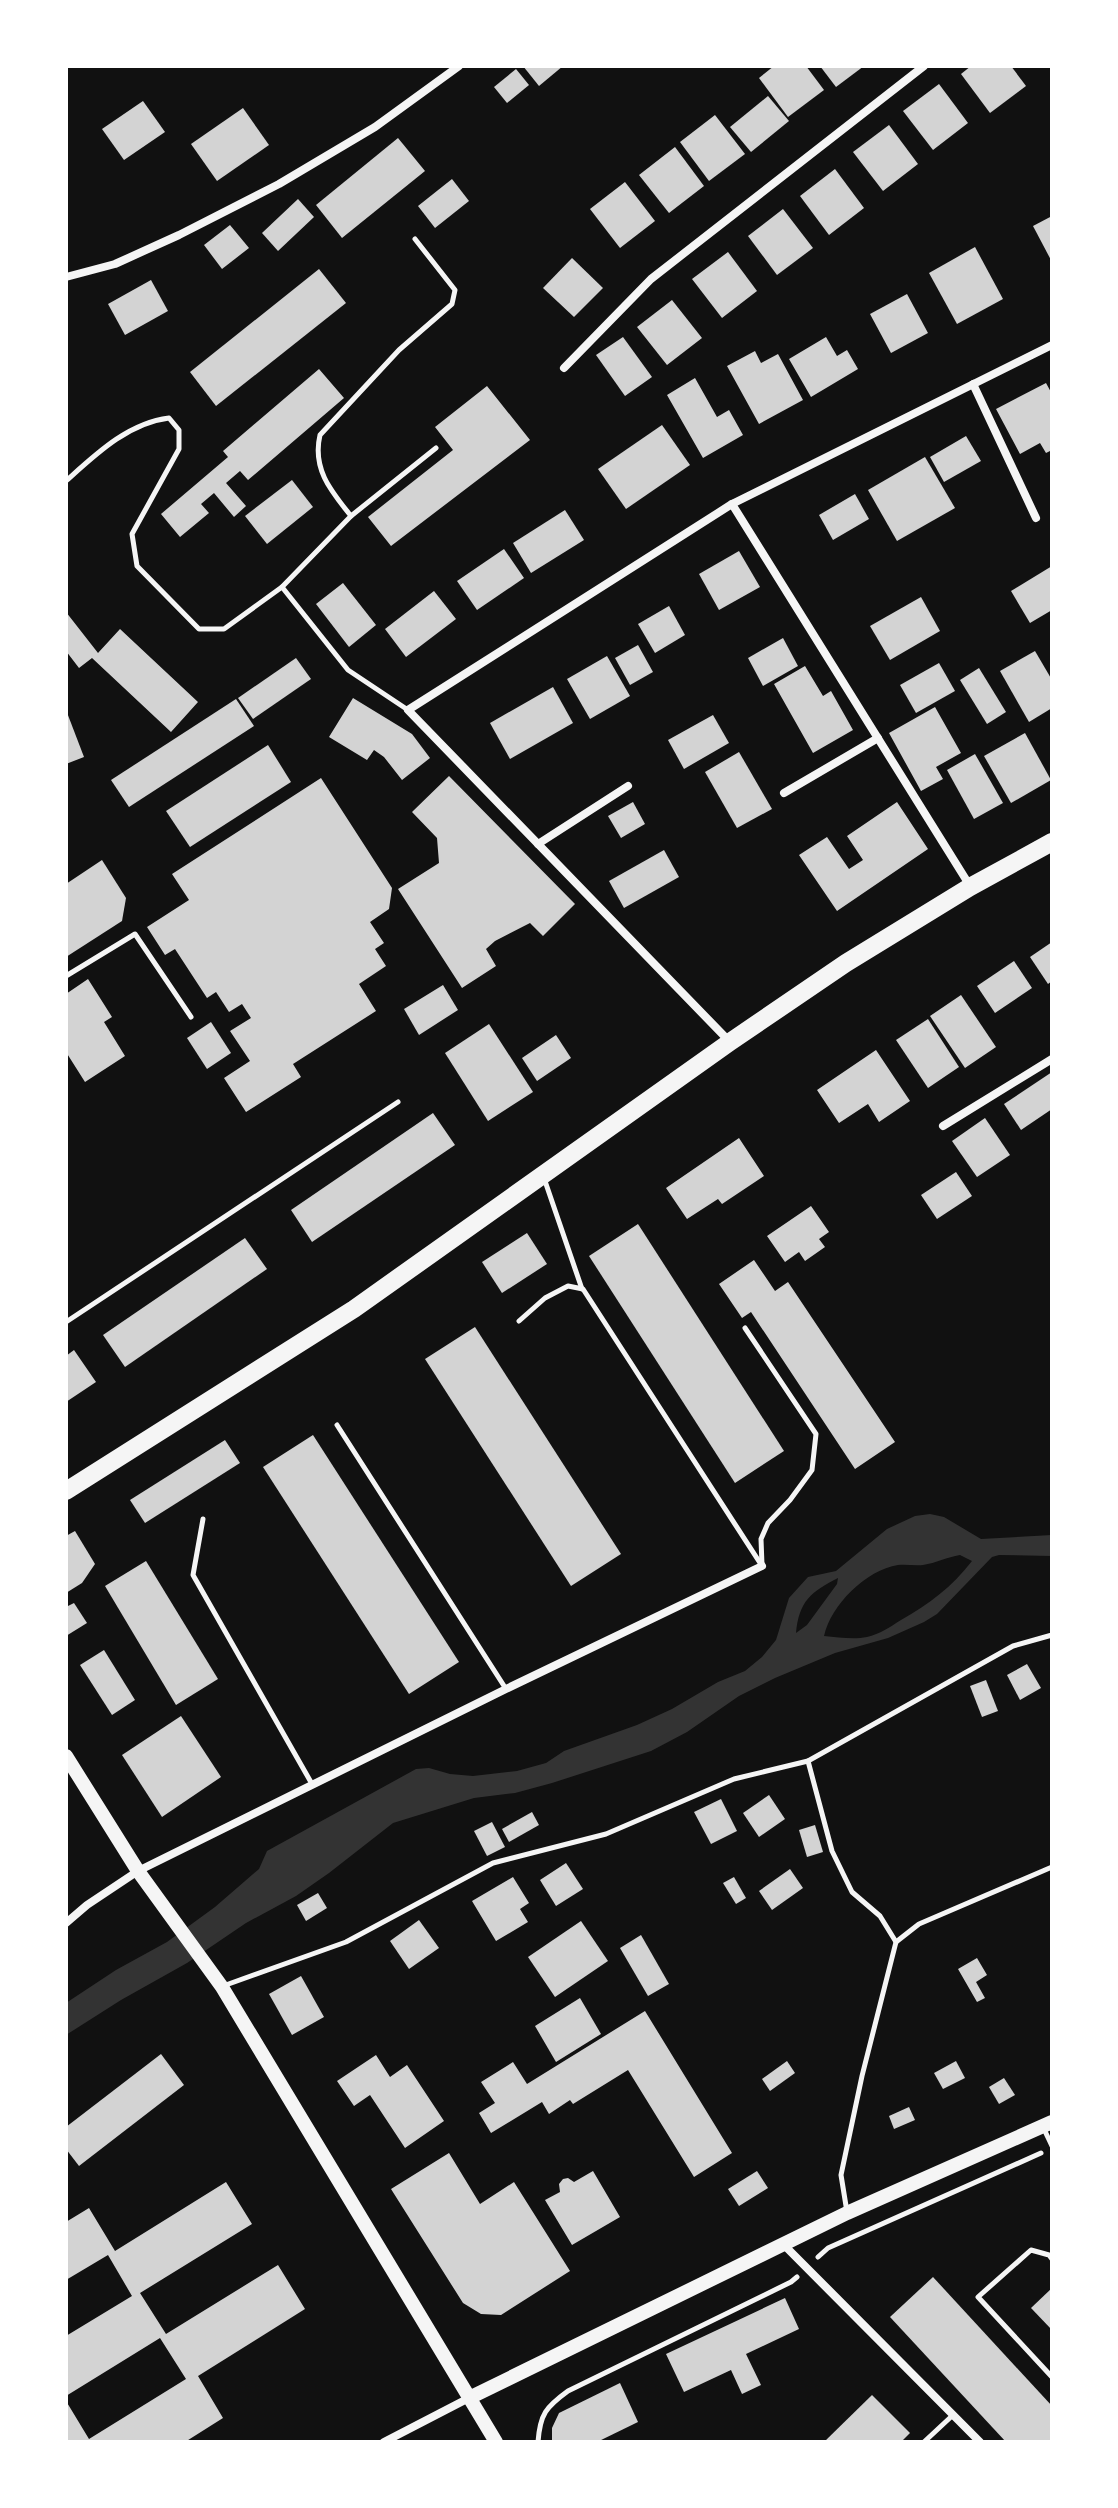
<svg xmlns="http://www.w3.org/2000/svg" width="1118" height="2508" viewBox="0 0 1118 2508" font-family="Lato,sans-serif">
<style>
.water{fill:#333;fill-rule:evenodd}
.building{fill:#d3d3d3}
.lines{fill:none;stroke-linecap:round;stroke-linejoin:round}
.path{stroke:#f5f5f5;stroke-width:5}
.service{stroke:#f5f5f5;stroke-width:5}
.minor{stroke:#f5f5f5;stroke-width:8}
.tertiary{stroke:#f5f5f5;stroke-width:14}
.secondary{stroke:#f5f5f5;stroke-width:14}
.trunk{stroke:#f5f5f5;stroke-width:18}
</style>
<rect width="100%" height="100%" fill="#111"/>
<path class="water" d="M 930,1514 L 944,1517 L 981,1539 L 1052,1535 L 1052,1556 L 999,1555 L 992,1557 L 937,1614 L 924,1622 L 888,1638 L 835,1653 L 775,1678 L 739,1696 L 687,1732 L 651,1751 L 552,1783 L 515,1793 L 474,1798 L 393,1823 L 329,1873 L 296,1896 L 246,1923 L 187,1963 L 121,2000 L 66,2035 L 66,2003 L 116,1970 L 167,1942 L 215,1907 L 259,1869 L 267,1851 L 416,1769 L 429,1768 L 450,1774 L 473,1776 L 517,1771 L 546,1763 L 564,1751 L 637,1725 L 672,1709 L 718,1682 L 745,1671 L 762,1657 L 776,1640 L 789,1598 L 808,1577 L 836,1571 L 887,1529 L 915,1516 ZM 960,1555 L 972,1561 C 952,1587 929,1604 901,1620 C 890,1627 880,1634 867,1637 C 853,1640 838,1637 824,1636 C 831,1605 866,1570 898,1565 C 906,1564 915,1566 923,1565 C 936,1563 947,1557 960,1555 ZM 838,1578 L 837,1584 L 807,1625 L 796,1633 C 799,1601 811,1592 838,1578 Z"/>
<g class="building">
<polygon points="523,66 563,66 539,86"/>
<polygon points="774,66 806,66 824,90 788,117 759,78"/>
<polygon points="820,66 864,66 836,87"/>
<polygon points="971,66 1011,66 1026,86 990,113 961,74"/>
<polygon points="516,69 529,85 507,103 494,87"/>
<polygon points="939,84 968,123 933,150 903,111"/>
<polygon points="768,96 789,121 751,152 730,127"/>
<polygon points="143,101 165,132 124,160 102,129"/>
<polygon points="243,108 269,145 217,181 191,144"/>
<polygon points="715,115 745,154 709,181 680,142"/>
<polygon points="889,125 918,164 883,191 853,152"/>
<polygon points="398,138 425,171 342,238 316,205"/>
<polygon points="675,147 704,186 669,213 639,175"/>
<polygon points="835,169 864,208 829,235 800,196"/>
<polygon points="452,179 469,201 435,228 418,206"/>
<polygon points="625,182 655,221 620,248 590,209"/>
<polygon points="298,199 314,217 278,251 262,233"/>
<polygon points="783,209 813,248 777,275 748,236"/>
<polygon points="1052,216 1052,262 1033,226"/>
<polygon points="230,225 249,248 222,269 204,245"/>
<polygon points="975,247 1003,299 957,324 929,273"/>
<polygon points="728,252 757,291 722,318 692,279"/>
<polygon points="572,258 603,288 574,317 543,288"/>
<polygon points="319,269 346,303 216,406 190,372"/>
<polygon points="151,280 168,311 125,335 108,304"/>
<polygon points="907,294 928,333 891,353 870,314"/>
<polygon points="672,300 702,338 667,365 637,327"/>
<polygon points="623,337 652,377 625,396 596,355"/>
<polygon points="826,337 837,356 847,350 858,369 811,397 789,359"/>
<polygon points="755,351 761,363 778,354 803,400 759,424 727,366"/>
<polygon points="319,369 344,398 248,480 240,471 226,483 246,506 234,517 214,493 201,504 209,513 180,537 161,514 228,457 223,451"/>
<polygon points="695,378 717,417 729,410 743,435 703,458 667,395"/>
<polygon points="1046,383 1052,394 1052,450 1046,453 1040,443 1020,454 996,409"/>
<polygon points="487,386 530,440 391,546 368,517 453,450 435,427"/>
<polygon points="662,425 690,465 626,509 598,469"/>
<polygon points="966,436 981,461 944,482 930,457"/>
<polygon points="925,457 955,508 897,541 868,490"/>
<polygon points="292,480 313,507 267,544 245,516"/>
<polygon points="855,494 869,519 833,540 819,515"/>
<polygon points="565,510 584,540 531,573 513,543"/>
<polygon points="504,549 524,578 477,610 457,581"/>
<polygon points="739,551 760,587 719,610 699,574"/>
<polygon points="1052,566 1052,610 1030,623 1011,591"/>
<polygon points="343,583 376,625 349,647 316,604"/>
<polygon points="434,591 456,619 406,657 385,629"/>
<polygon points="921,597 940,631 890,660 870,626"/>
<polygon points="669,606 685,635 655,653 638,624"/>
<polygon points="66,612 98,653 120,629 198,702 171,732 92,658 79,668 66,651"/>
<polygon points="783,638 798,666 763,686 748,658"/>
<polygon points="638,645 653,672 630,685 615,658"/>
<polygon points="1035,651 1052,680 1052,708 1029,722 1000,671"/>
<polygon points="607,656 630,696 590,719 567,679"/>
<polygon points="296,658 311,679 253,719 238,698"/>
<polygon points="939,663 955,691 916,713 900,685"/>
<polygon points="805,666 823,696 831,691 853,730 813,753 774,684"/>
<polygon points="979,668 1006,712 987,724 960,680"/>
<polygon points="553,687 573,723 510,759 490,723"/>
<polygon points="353,698 412,734 430,758 402,780 384,757 374,750 367,760 329,737"/>
<polygon points="236,699 254,726 129,807 111,780"/>
<polygon points="935,707 961,753 936,767 943,779 921,791 889,733"/>
<polygon points="66,710 84,757 66,764"/>
<polygon points="713,715 729,743 684,769 668,740"/>
<polygon points="1025,733 1051,780 1011,803 984,756"/>
<polygon points="268,745 291,782 190,847 166,811"/>
<polygon points="739,752 772,809 737,828 705,772"/>
<polygon points="975,754 1003,803 974,819 947,770"/>
<polygon points="449,776 575,904 543,936 530,923 495,941 486,949 496,966 462,988 398,889 439,863 437,838 412,812"/>
<polygon points="321,778 392,888 389,909 370,922 384,943 375,949 386,966 359,984 376,1011 293,1064 301,1077 246,1112 224,1078 250,1061 230,1031 251,1018 242,1004 229,1012 216,992 207,998 175,949 165,955 147,927 189,900 172,874"/>
<polygon points="633,802 645,824 621,838 608,816"/>
<polygon points="897,802 928,849 837,911 799,855 827,837 849,869 863,860 847,836"/>
<polygon points="664,850 679,877 624,908 609,881"/>
<polygon points="102,860 126,898 122,921 66,957 66,884"/>
<polygon points="1052,942 1052,981 1048,984 1030,957"/>
<polygon points="1014,961 1032,988 995,1013 977,986"/>
<polygon points="88,979 112,1017 104,1022 125,1056 85,1082 66,1052 66,994"/>
<polygon points="443,985 458,1010 419,1035 404,1009"/>
<polygon points="961,995 996,1047 965,1068 930,1016"/>
<polygon points="928,1019 959,1067 928,1088 896,1040"/>
<polygon points="211,1022 231,1053 207,1069 187,1038"/>
<polygon points="489,1024 533,1092 488,1121 445,1053"/>
<polygon points="556,1035 571,1058 537,1081 522,1058"/>
<polygon points="876,1050 910,1101 879,1122 868,1104 839,1123 817,1090"/>
<polygon points="1052,1072 1052,1109 1021,1130 1004,1104"/>
<polygon points="433,1113 455,1145 312,1242 291,1210"/>
<polygon points="985,1118 1010,1155 977,1177 952,1141"/>
<polygon points="739,1138 764,1176 722,1204 718,1199 687,1219 666,1188"/>
<polygon points="956,1172 972,1196 937,1219 921,1195"/>
<polygon points="811,1206 829,1232 819,1239 825,1247 805,1261 799,1252 785,1262 767,1236"/>
<polygon points="638,1224 784,1451 735,1483 589,1256"/>
<polygon points="527,1233 547,1264 502,1293 482,1262"/>
<polygon points="245,1238 267,1269 125,1367 103,1335"/>
<polygon points="754,1260 775,1291 788,1282 895,1442 855,1469 751,1312 742,1318 719,1284"/>
<polygon points="475,1327 621,1554 571,1586 425,1359"/>
<polygon points="74,1350 96,1382 66,1402 66,1356"/>
<polygon points="313,1435 459,1662 409,1694 263,1467"/>
<polygon points="225,1440 240,1463 145,1523 130,1500"/>
<polygon points="75,1531 95,1564 82,1583 66,1593 66,1536"/>
<polygon points="146,1561 218,1679 176,1705 105,1586"/>
<polygon points="74,1603 87,1623 66,1636 66,1607"/>
<polygon points="104,1650 135,1700 112,1715 80,1665"/>
<polygon points="1027,1664 1041,1688 1020,1700 1007,1675"/>
<polygon points="986,1680 998,1711 982,1717 970,1686"/>
<polygon points="181,1716 221,1777 162,1817 122,1755"/>
<polygon points="769,1795 785,1819 759,1837 743,1813"/>
<polygon points="721,1799 737,1831 711,1844 694,1812"/>
<polygon points="532,1812 539,1825 509,1842 502,1829"/>
<polygon points="492,1822 505,1847 487,1856 474,1831"/>
<polygon points="815,1825 823,1852 807,1857 799,1830"/>
<polygon points="566,1863 583,1889 556,1906 540,1880"/>
<polygon points="790,1869 803,1888 772,1910 759,1891"/>
<polygon points="513,1877 529,1903 520,1909 528,1922 496,1941 472,1901"/>
<polygon points="734,1877 746,1898 736,1904 723,1883"/>
<polygon points="318,1893 327,1908 306,1921 297,1905"/>
<polygon points="419,1920 439,1948 409,1969 390,1941"/>
<polygon points="581,1921 608,1961 555,1997 528,1957"/>
<polygon points="641,1935 669,1984 648,1996 620,1948"/>
<polygon points="977,1958 987,1975 976,1982 985,1998 977,2002 958,1969"/>
<polygon points="301,1976 324,2017 292,2035 269,1994"/>
<polygon points="580,1998 601,2034 556,2062 535,2026"/>
<polygon points="645,2011 732,2153 694,2177 628,2070 573,2104 570,2100 549,2114 542,2102 491,2133 479,2113 495,2103 481,2082 513,2062 527,2084"/>
<polygon points="161,2054 184,2085 79,2166 66,2149 66,2127"/>
<polygon points="376,2055 390,2077 407,2065 444,2121 405,2148 370,2095 354,2106 337,2081"/>
<polygon points="787,2061 795,2073 770,2091 762,2079"/>
<polygon points="956,2061 965,2078 943,2089 934,2073"/>
<polygon points="1004,2078 1015,2095 999,2104 989,2087"/>
<polygon points="909,2107 915,2120 894,2129 889,2116"/>
<polygon points="449,2153 480,2204 514,2182 570,2271 501,2315 481,2314 463,2303 391,2189"/>
<polygon points="593,2171 620,2217 572,2245 545,2200 560,2192 559,2184 563,2179 568,2178 574,2182"/>
<polygon points="757,2171 768,2188 739,2206 728,2189"/>
<polygon points="226,2182 252,2224 140,2293 166,2334 278,2265 305,2309 198,2376 223,2418 185,2442 66,2442 66,2401 89,2439 186,2379 160,2338 66,2396 66,2336 132,2296 108,2255 66,2280 66,2222 89,2208 115,2251"/>
<polygon points="933,2277 1052,2406 1052,2442 1006,2442 890,2317"/>
<polygon points="1052,2288 1052,2330 1031,2308"/>
<polygon points="785,2298 799,2329 746,2354 761,2385 742,2394 731,2370 684,2392 666,2354"/>
<polygon points="620,2383 638,2422 597,2442 552,2442 552,2428 559,2413"/>
<polygon points="872,2395 910,2433 901,2442 824,2442"/>
</g>
<g class="lines">
<g class="path">
<polyline points="818,2257 828,2248 1041,2153"/>
<path d="M 538,2442 C 540,2414 546,2407 568,2391 L 791,2282 L 797,2277"/>
</g>
<g class="service">
<path d="M 66,481 C 96,454 128,423 169,418 L 179,430 L 179,449 L 132,534 L 137,566 L 199,629 L 224,629 L 282,587 L 348,670 L 408,710"/>
<path d="M 351,516 C 331,491 312,469 320,435 L 399,350 L 452,304 L 455,290 L 415,239"/>
<polyline points="282,587 351,516 436,448"/>
<polyline points="66,976 135,934 191,1017"/>
<polyline points="545,1181 582,1289"/>
<polyline points="519,1321 545,1298 568,1286 583,1289 762,1566"/>
<polyline points="66,1322 398,1102"/>
<polyline points="745,1328 816,1434 812,1470 790,1500 768,1523 761,1539 762,1565"/>
<polyline points="337,1425 506,1689"/>
<polyline points="203,1519 193,1575 312,1784"/>
<polyline points="808,1761 832,1851 852,1892 880,1916 896,1942"/>
<polyline points="223,1986 346,1942 493,1863 606,1834 734,1779 808,1761 1013,1646 1052,1635"/>
<polyline points="1044,2129 1052,2146"/>
<polyline points="847,2212 841,2175 862,2076 896,1942 919,1924 1052,1867"/>
<polyline points="1052,2259 1049,2255 1031,2250 978,2297 1052,2377"/>
<polyline points="924,2442 953,2415"/>
</g>
<g class="minor">
<polyline points="66,277 115,264 179,235 279,184 375,127 459,66"/>
<polyline points="564,368 651,279 924,66"/>
<polyline points="973,384 1036,518"/>
<polyline points="732,504 970,886"/>
<polyline points="784,793 878,738"/>
<polyline points="538,844 628,786"/>
<polyline points="730,1042 408,710 732,504 1052,345"/>
<polyline points="943,1126 1052,1059"/>
<polyline points="66,1923 87,1905 138,1871 506,1689 762,1566"/>
<polyline points="784,2245 980,2442"/>
<polyline points="384,2442 469,2398"/>
</g>
<polyline class="tertiary" points="469,2398 847,2213 1052,2122"/>
<polyline class="secondary" points="66,1756 138,1871 222,1987 496,2442"/>
<polyline class="trunk" points="66,1491 354,1309 730,1042 846,963 970,887 1052,842"/>
</g>
<rect width="1118" height="2508" fill="none" stroke="#ffffff" stroke-width="136"/>
</svg>
